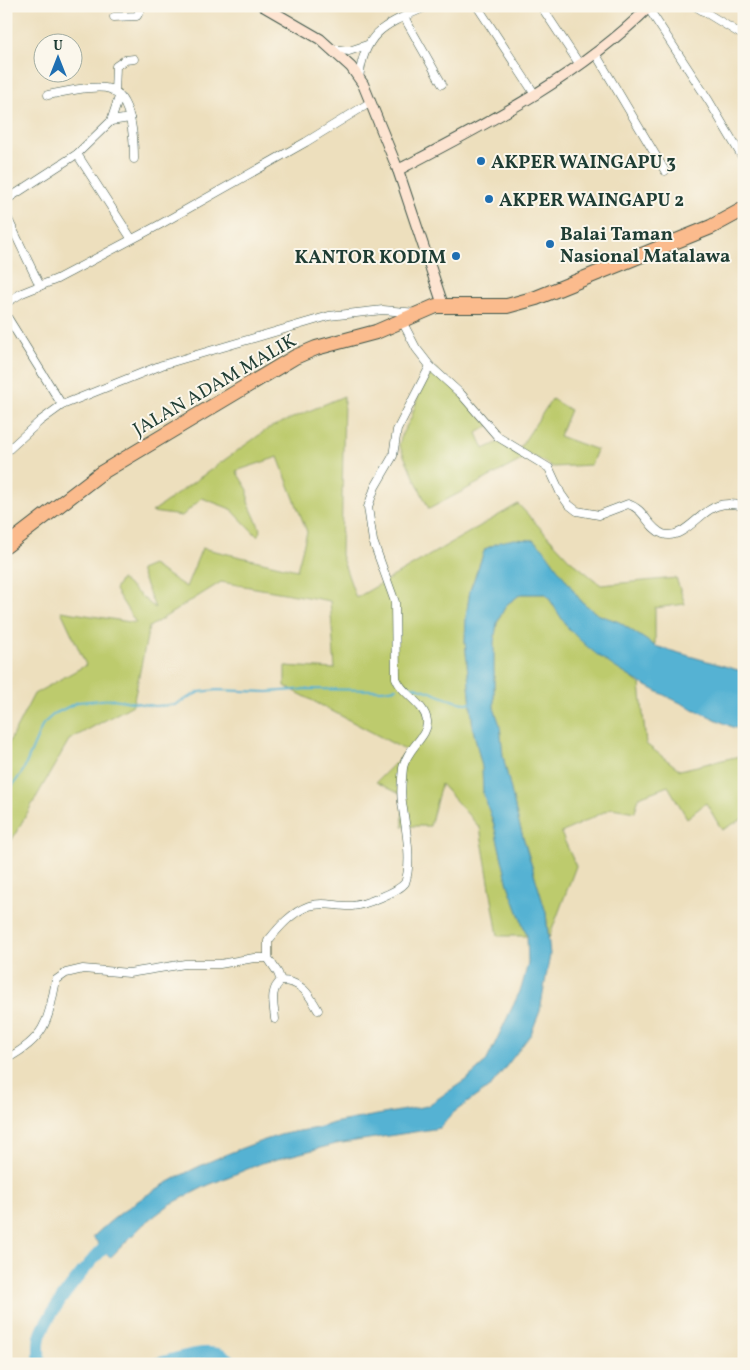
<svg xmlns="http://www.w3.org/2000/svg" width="750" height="1370" viewBox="0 0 750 1370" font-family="Vollkorn,serif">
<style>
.green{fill:#bdcb6d;stroke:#6e8450}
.water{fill:#54b2d3;stroke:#3a7884}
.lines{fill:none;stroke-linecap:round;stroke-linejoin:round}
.stream{stroke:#54b2d3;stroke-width:2}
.river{stroke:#54b2d3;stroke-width:12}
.street-casing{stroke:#3e5549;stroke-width:9}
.secondary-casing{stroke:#3e5549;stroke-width:12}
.highway-casing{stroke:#3e5549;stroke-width:16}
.street{stroke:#fff;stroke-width:8}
.secondary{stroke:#fde4d1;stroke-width:10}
.highway{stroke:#fbbb8d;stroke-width:14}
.poi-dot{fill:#1f6fb2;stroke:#fbf7ec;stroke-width:2}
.labels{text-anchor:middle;stroke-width:4;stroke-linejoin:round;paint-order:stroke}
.poi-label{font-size:19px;font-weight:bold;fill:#1f3d34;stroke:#fbf7ec;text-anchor:start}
.street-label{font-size:19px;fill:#1f3d34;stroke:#fbf7ec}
</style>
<rect width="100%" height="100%" fill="#fbf7ec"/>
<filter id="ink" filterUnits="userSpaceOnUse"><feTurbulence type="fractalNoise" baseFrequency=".02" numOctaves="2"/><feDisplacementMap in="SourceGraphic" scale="10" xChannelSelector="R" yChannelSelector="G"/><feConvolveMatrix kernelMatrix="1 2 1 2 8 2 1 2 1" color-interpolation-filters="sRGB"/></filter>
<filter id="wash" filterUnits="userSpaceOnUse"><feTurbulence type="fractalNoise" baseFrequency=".0096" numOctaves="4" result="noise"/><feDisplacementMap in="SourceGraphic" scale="20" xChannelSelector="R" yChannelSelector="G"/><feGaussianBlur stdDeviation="1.12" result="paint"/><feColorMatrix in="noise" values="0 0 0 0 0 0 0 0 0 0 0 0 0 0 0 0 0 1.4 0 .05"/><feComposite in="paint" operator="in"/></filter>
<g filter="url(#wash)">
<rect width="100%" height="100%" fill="#eddfbd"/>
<g class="green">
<polygon points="435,368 490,425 477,433 484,449 503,440 519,449 552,399 570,410 559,436 597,450 591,465 553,467 531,455 429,509 399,445 402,434 411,418 419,393"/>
<path d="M 344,396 L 341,555 L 356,598 L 518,504 L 569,559 L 601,585 L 676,578 L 685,604 L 655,608 L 655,646 L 619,622 L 597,614 L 581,601 L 533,540 C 514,539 502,541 485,549 L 470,590 L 466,617 L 465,641 L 473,729 L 482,767 L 483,793 L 494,825 L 508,885 L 527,936 L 498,936 L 480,828 L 441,784 L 430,826 L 403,826 L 402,795 L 376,782 L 407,751 L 285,686 L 285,666 L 335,669 L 330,601 L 221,582 L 149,627 L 133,705 L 69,740 L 6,850 L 6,748 L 34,694 L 86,665 L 61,611 L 136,623 L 115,590 L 121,579 L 155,608 L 140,570 L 152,565 L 186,587 L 202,548 L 297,570 L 307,532 L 278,457 L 236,471 L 248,490 L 248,502 L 261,531 L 257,536 L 231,509 L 202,498 L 182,516 L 152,512 L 269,428 Z"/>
<polygon points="521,594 546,594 568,628 593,650 640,684 646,744 680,770 744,755 744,818 722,830 706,803 687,818 668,786 639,797 635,812 612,808 561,833 576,866 549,938 546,913 518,820 503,756 500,725 494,708 494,642 497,623 506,605"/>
</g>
<path class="water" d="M 514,539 L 533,540 L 543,548 L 581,601 L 597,614 L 619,622 L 655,646 L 738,670 L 744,669 L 744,730 L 732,727 C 676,700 612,676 569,629 C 561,619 554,605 546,594 L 521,594 L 506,605 L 497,623 L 494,642 L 494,708 L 500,725 L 503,756 L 518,820 L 546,913 L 550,955 L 540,1011 L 531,1034 L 492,1085 L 453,1113 L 440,1128 L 336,1144 L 262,1163 L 206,1186 L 169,1205 L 144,1224 L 110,1258 L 93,1237 C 140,1191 211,1157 274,1137 C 293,1130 314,1131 333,1123 L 427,1106 L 467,1079 L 486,1062 L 521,989 L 528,963 L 527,936 L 508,885 L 494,825 L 483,793 L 482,767 L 473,729 L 465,641 L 466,617 L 470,590 L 485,549 L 500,542 Z"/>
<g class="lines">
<g class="stream">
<path d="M 406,685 C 430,688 451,705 472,703"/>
<polyline points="6,795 23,771 43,724 54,714 78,702 113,699 154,706 175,705 199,692 217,690 268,692 308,689 382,690 397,688"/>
</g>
<g class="river">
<path d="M 40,1364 C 39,1355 38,1345 40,1337 C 49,1309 93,1257 115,1237"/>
<path d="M 156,1364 C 178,1359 216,1342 233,1364"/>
</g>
</g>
</g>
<g filter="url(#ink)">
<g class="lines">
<defs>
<g id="street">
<polyline points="477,6 534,93"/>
<polyline points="541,6 580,65"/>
<polyline points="647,6 709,101 744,160"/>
<polyline points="695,6 744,36"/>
<polyline points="114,17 137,16 142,6"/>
<polyline points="404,17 442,84"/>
<polyline points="332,49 349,51 367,45"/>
<polyline points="595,53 665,171"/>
<path d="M 359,79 C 364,30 387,24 428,6"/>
<polyline points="115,93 116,66 125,60 134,59"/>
<path d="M 48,95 C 63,92 96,84 110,89 C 132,98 134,140 134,159"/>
<polyline points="111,121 130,118"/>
<polyline points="77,154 131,238"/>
<polyline points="6,200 77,154 111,121 119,97"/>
<polyline points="6,215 40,286"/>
<polyline points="6,303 22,293 57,279 159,225 306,142 371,102"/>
<polyline points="6,315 62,405"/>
<path d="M 430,366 L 461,394 L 498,437 L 549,468 L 561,494 L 568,504 L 577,511 L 599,515 L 628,504 C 645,509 648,528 663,534 C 683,541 700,511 717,506 C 725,503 735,504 744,506"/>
<polyline points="6,452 40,421 62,405 162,365 329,316 383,310 417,313"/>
<path d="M 268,958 L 278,973 L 281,981 C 269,990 274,1006 275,1019"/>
<path d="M 281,981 C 301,981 309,994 318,1010"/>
<path d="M 6,1059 C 46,1038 48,1021 56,980 L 66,973 L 83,969 L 129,973 L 185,964 L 220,964 L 254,958 L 268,958 L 268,941 C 279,927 292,912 309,906 C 323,901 338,907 352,906 C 364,905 398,892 405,883 C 413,861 405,825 402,802 C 400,791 402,779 403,768 C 406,749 429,736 427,721 C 425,703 402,695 396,678 L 395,602 L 373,541 L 368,507 L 375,487 L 393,456 L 397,430 L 430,366 L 416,348 L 402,321"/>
</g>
<g id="secondary">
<polyline points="263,6 320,39 351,67 363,84 398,170 443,305"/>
<path d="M 398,170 C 486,124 579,77 650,6"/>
</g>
<polyline id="highway" points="6,546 101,473 295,357 316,348 376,332 436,306 507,306 536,298 711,227 744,209"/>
</defs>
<use href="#street" class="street-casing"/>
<use href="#secondary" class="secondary-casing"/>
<use href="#highway" class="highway-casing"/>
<use href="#street" class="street"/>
<use href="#secondary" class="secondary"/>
<use href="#highway" class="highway"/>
</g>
</g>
<g class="poi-dot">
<circle cx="481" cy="161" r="5"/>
<circle cx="489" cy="199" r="5"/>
<circle cx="550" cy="244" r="5"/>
<circle cx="456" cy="256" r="5"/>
</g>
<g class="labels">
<g class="poi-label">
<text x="491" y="168">AKPER WAINGAPU 3</text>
<text x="499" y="206">AKPER WAINGAPU 2</text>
<text x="560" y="240">Balai Taman<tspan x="560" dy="22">Nasional Matalawa</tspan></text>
<text x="446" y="263" text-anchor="end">KANTOR KODIM</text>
</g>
<g class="street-label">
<text transform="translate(214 384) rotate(-30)" y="7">JALAN ADAM MALIK</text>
</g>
</g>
<rect width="750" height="1370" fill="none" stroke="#fbf7ec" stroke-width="25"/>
<g transform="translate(58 58)"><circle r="24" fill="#fbf7ec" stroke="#a3ada2"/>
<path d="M0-4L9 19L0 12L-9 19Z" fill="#1f6fb2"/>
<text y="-8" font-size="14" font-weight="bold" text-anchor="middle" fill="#1f3d34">U</text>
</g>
</svg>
